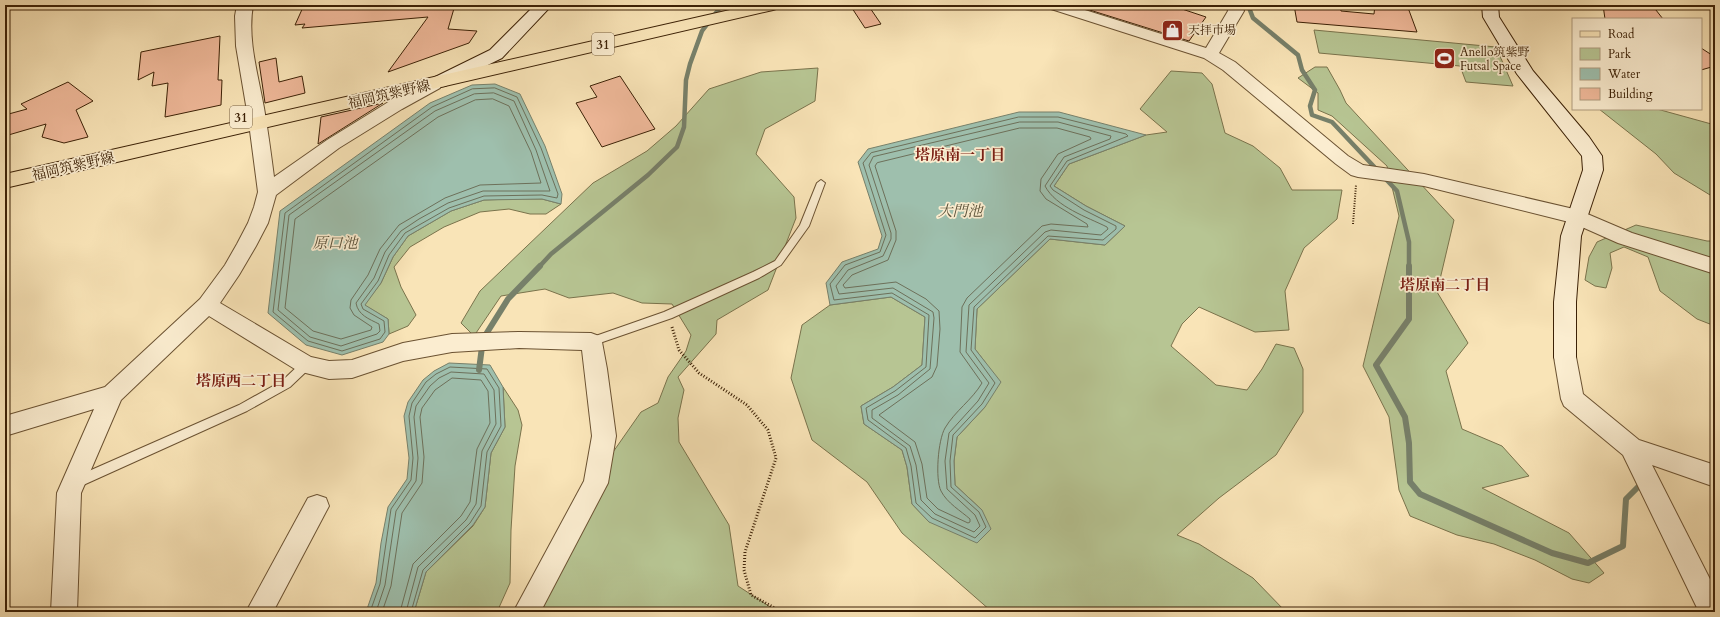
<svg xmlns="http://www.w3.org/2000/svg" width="1720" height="617" viewBox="0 0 1720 617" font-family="Cardo,'Noto Serif JP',serif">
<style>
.green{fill:#b7c593;stroke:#7a734c}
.water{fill:#9ebfad;stroke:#77806a}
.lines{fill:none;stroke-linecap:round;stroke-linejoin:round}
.shore{stroke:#6d705a;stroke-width:1}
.stream-far1{stroke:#77806a;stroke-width:4.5}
.stream{stroke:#77806a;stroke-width:6}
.building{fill:#f0b99a;stroke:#3c2106}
.lane-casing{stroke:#6b5232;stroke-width:2}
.street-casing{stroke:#6b5232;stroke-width:2}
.secondary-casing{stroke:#3c2106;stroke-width:2}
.primary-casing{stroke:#3c2106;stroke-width:2}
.path-far1{stroke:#3c2106;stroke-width:2;stroke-dasharray:1 1.5;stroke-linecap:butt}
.path{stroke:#3c2106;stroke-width:3;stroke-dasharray:1 2;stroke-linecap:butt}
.lane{fill:#fbedd0;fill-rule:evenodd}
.street{fill:#fbedd0;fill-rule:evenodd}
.secondary{fill:#fbedd0;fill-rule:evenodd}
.primary{fill:#f9e4b7;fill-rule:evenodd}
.labels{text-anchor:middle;stroke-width:3.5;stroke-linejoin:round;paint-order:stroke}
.far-poi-label{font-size:12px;fill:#3c2106;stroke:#fbedd0;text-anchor:start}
.shield{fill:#fbedd0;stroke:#755e43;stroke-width:1}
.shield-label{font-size:13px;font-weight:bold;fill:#3c2106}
.street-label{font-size:14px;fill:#3c2106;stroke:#fbedd0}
.neighbourhood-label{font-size:15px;font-weight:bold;fill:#7a1f14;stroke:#fbedd0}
.water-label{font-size:15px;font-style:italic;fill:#595038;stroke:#fbedd0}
</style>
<rect width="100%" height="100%" fill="#f9e4b7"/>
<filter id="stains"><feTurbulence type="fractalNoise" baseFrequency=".005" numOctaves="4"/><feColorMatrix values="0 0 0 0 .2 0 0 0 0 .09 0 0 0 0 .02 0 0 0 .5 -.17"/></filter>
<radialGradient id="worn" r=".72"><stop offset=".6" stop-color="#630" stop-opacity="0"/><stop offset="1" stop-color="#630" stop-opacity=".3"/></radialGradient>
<g class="green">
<polygon points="1314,30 1496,47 1513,86 1466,82 1460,66 1319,53"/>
<polygon points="1315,67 1327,67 1340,90 1346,103 1454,220 1437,292 1468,343 1446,371 1462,429 1502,446 1529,476 1482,488 1569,533 1604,573 1589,583 1572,579 1535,560 1494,544 1457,535 1410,516 1399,490 1389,417 1363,366 1399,216 1387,166 1332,116 1318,110 1318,93 1298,78"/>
<polygon points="818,68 815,101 765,129 756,154 794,197 796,218 768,290 717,320 716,334 678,377 684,390 678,418 679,442 729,525 738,586 778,612 543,612 543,606 597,475 641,412 658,403 668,377 686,351 691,335 672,304 642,303 613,293 569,298 545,289 501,296 474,336 461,323 480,291 593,183 647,151 676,126 709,89 761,72"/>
<polygon points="1171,71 1202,73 1212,84 1225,133 1253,146 1280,168 1292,190 1342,190 1337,219 1304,248 1285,291 1289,330 1255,332 1199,307 1182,324 1171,346 1216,385 1247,390 1262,369 1276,344 1294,348 1303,369 1303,412 1276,455 1219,498 1177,535 1199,544 1253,578 1286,612 991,611 902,533 867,482 812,440 791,378 802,325 830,305 891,297 925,317 922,365 893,387 861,406 864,424 902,450 907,467 912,504 929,522 982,510 955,485 954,461 957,437 985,407 985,362 975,349 977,309 1050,239 1105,245 1125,226 1086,206 1054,186 1069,164 1146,135 1167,132 1140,109"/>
<polygon points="1599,109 1657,109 1715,125 1715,198 1674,173 1656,154"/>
<polygon points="512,199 542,199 561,204 546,214 530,214 509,209 480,212 444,227 410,247 394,267 401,287 416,315 408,326 389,334 388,319 364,305 381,283 393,257 408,236 451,211 484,200"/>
<polygon points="1636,225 1707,241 1715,241 1715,326 1697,319 1660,291 1648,257 1624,247 1610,253 1612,268 1606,288 1595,286 1585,280 1589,257 1597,242"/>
<polygon points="503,387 518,410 522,425 515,466 511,530 510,583 497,612 414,612 426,572 473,526 485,507 491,453 505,427"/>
</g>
<g class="water">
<polygon points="495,84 520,94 545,146 562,194 561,204 542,199 484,200 451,211 408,236 393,257 381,283 365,305 388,319 389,334 383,342 342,355 306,345 268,313 280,211 430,103 472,85"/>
<polygon points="1019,112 1059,112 1146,135 1069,164 1054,186 1086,206 1125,226 1105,245 1050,239 977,309 975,349 1001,382 985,407 957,437 954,461 955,485 982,510 991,529 977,543 929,522 912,504 907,467 902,450 864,424 861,406 893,387 922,365 925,317 891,297 830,305 826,283 842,262 878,249 882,236 858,162 868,149"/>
<polygon points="449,363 490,365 503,387 505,427 491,453 485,507 473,525 426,572 414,612 366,612 376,583 381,543 388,507 407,479 409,458 404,416 408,402 423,380 434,371"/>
</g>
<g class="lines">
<g class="shore">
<polygon points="495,88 517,97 541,148 558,194 557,198 542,195 484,196 449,208 405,233 389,255 378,281 361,304 363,309 384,321 385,332 380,339 342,351 308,341 273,312 285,213 432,107 472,89"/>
<path d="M 494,93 L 514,101 L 536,150 L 550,191 L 483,191 L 448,203 L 419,219 L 401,231 L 385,252 L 374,278 L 356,303 C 358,315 369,319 379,324 L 380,331 L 377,334 L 341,346 L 310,337 L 278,310 L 289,215 L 435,111 L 474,94 Z"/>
<polygon points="493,99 509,106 531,152 541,183 480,185 445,198 399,225 380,249 368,275 351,300 350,308 354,315 372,327 371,330 341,339 313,331 285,308 295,219 438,117 475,100"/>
<polygon points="1019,117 1058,117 1126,134 1128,136 1067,161 1050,186 1053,190 1084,210 1116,226 1116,229 1103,240 1048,236 974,307 971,350 995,383 982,404 953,435 950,461 951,487 979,512 986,527 975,538 932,518 916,503 911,466 906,448 868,420 866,408 895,391 926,367 929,315 892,293 834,300 830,284 845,265 880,252 886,235 863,163 871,153"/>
<path d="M 1020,122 L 1058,122 L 1111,136 L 1110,139 L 1064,157 L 1045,186 C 1056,207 1087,217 1107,227 L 1108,229 L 1101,235 L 1051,230 L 1045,232 L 969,305 L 966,352 L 989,383 L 978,401 L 949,433 L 945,461 L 947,489 L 975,515 L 980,526 L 974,532 L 935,514 L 921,500 L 916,465 L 910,446 L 872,418 L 872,410 L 898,395 L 930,369 L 934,318 L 933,312 L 893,288 L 839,294 L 836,286 L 848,270 L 883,256 L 891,239 L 891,233 L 869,165 L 873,157 Z"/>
<path d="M 1020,128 L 1057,128 L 1090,137 L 1091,139 L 1058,154 L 1041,179 L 1040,191 L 1046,199 L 1087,224 L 1088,227 L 1051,224 L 1042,226 L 967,298 L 962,307 L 960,352 L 982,383 C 972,400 955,411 945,428 C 938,440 935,479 941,491 C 947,503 961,511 970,519 L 970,522 L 968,523 L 938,509 L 927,498 L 922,464 L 915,442 L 879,415 L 932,377 L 937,366 L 940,329 L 939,311 L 926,299 L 896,282 L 845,288 L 843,285 L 852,275 L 888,260 L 896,240 L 896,231 L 875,166 L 877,163 Z"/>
<polyline points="370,612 380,584 391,509 411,480 413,458 409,416 412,403 426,382 436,374 450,367 487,369 499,388 501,426 487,452 481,506 470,523 423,570 411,612"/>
<polyline points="376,612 385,585 396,511 416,481 418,458 414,417 416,406 430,386 439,378 451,372 484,374 494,390 496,424 482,451 476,504 466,520 418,567 406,612"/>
<polyline points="382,612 391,586 402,513 422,483 424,457 420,417 422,408 435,390 452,378 481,380 488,391 490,423 477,449 470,502 461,516 413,564 400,612"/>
</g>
<g class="stream-far1">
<polyline points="1248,5 1253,18 1298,55 1302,70 1315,90 1310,106 1312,115 1332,122 1397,191 1409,242 1409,267"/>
<polyline points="539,267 551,254 648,175 677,147 684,127 686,80 690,64 702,31 722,5"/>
</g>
<g class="stream">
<polyline points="1409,266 1409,319 1376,365 1405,417 1409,443 1410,482 1420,494 1552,553 1588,563 1623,546 1626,499 1643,482"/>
<polyline points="479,370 483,339 508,299 540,266"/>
</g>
</g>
<g class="building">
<polygon points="304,5 455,5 448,29 477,31 469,43 388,72 428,17 302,28 305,24 295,25"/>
<polygon points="850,5 868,5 881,24 865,28"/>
<polygon points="1080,5 1181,5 1179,8 1206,17 1189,41 1080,7"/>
<polygon points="1294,5 1340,5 1341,11 1374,14 1375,5 1407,5 1417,32 1297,22"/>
<polygon points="1603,5 1652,5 1663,19 1605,19"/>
<polygon points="220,36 218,80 222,80 221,105 165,117 168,83 152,86 154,72 138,80 141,52"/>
<polygon points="1701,48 1715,57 1715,66 1701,70"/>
<polygon points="276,58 279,82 302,76 305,93 265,103 259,62"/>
<polygon points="620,76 655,129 602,147 576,103 597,97 590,86"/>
<polygon points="68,82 93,101 76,110 88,137 64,143 42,137 46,124 5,136 5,115 27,109 21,104"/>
<polygon points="383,103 326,139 318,144 321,117"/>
</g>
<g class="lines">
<defs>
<g id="lane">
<polygon points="821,180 825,183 809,226 781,265 759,278 672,318 591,346 587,345 586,342 587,339 664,312 753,272 775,261 800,225 817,183"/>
<polygon points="306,361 310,362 311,365 310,368 290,387 247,411 81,486 77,487 73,486 71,482 73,478 239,405 282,381 302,362"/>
</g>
<g id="street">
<path d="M 237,5 L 253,5 C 247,39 258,74 264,108 C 268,131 271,154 274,177 L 327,140 L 390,101 L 428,80 L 434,79 L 440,80 L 442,84 L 440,88 L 402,109 L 339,148 L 276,195 L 268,223 L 256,246 L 239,275 L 220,303 L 311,357 L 329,361 L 352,360 L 403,343 L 452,334 L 519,332 L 591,333 L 599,336 L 602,342 L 607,369 L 616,436 L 608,483 L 542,609 L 543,612 L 516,612 L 515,609 L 584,481 L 592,436 L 582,350 L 519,348 L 452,352 L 403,361 L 352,378 L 329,379 L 298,371 L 209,316 L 121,400 L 81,493 L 77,612 L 51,612 L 57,493 L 94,409 L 5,436 L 5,416 L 105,387 L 200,299 L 225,265 L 237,244 L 248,223 L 254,207 L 258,192 L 249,123 L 236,46 L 235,16 Z"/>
<polygon points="1045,5 1069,5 1206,48 1228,11 1226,5 1242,5 1244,11 1219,53 1235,62 1348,156 1363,165 1424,174 1578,210 1632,233 1715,259 1715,274 1618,243 1573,223 1424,186 1358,177 1351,175 1336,164 1223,70 1204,58 1048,8"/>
<polygon points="1565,348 1573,351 1576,357 1583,394 1639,440 1715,465 1715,487 1652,465 1715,589 1715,612 1699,612 1623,455 1564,406 1561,399 1554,357 1557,351"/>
<polygon points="317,495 326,498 329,506 273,612 246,612 308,498"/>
</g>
<g id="secondary">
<polygon points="535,5 552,5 502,58 445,86 439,87 433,86 430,82 433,78 490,50"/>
<polygon points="1482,5 1498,5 1499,17 1533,71 1589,137 1602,156 1603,170 1581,236 1576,302 1576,357 1573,363 1565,366 1557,363 1554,357 1554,302 1561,236 1583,170 1582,156 1517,74 1483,17"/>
</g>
<polygon id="primary" points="752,5 781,5 779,8 773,10 5,188 5,174"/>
</defs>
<use href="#lane" class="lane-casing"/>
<use href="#street" class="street-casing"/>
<use href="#secondary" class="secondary-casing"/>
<use href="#primary" class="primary-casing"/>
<polyline class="path-far1" points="1353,224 1356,185"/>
<polyline class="path" points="672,327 679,350 699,373 747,405 768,430 776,458 745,552 744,570 751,595 782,612"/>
<use href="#lane" class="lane"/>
<use href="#street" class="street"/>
<use href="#secondary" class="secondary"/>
<use href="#primary" class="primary"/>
</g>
<defs>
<symbol id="shop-square" viewBox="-11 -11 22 22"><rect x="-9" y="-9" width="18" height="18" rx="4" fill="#8f2418" stroke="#fbedd0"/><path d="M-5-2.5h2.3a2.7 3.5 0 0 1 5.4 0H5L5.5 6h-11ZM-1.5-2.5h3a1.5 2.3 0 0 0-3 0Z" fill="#fff"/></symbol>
<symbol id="stadium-square" viewBox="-11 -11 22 22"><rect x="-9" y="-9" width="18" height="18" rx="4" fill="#8f2418" stroke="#fbedd0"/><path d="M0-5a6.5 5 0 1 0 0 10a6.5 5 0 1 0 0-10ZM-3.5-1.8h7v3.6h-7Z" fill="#fff"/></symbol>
</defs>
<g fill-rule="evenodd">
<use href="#shop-square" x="1160" y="18" width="25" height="25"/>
<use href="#stadium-square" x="1432" y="46" width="25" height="25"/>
</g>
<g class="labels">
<g class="far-poi-label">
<text x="1188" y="34">天拝市場</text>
<text x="1460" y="56">Anello筑紫野<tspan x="1460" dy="14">Futsal Space</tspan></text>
</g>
<g class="shield">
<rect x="592" y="33" width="22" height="22" rx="3"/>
<rect x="230" y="106" width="22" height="22" rx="3"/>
</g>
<g class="shield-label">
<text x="603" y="49">31</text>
<text x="241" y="122">31</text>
</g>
<g class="street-label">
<text transform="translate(389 94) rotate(-13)" y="5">福岡筑紫野線</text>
<text transform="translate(73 166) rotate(-13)" y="5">福岡筑紫野線</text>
</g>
<g class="neighbourhood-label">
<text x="960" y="160">塔原南一丁目</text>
<text x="1445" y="290">塔原南二丁目</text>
<text x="241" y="386">塔原西二丁目</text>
</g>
<g class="water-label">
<text x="960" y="216">大門池</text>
<text x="335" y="248">原口池</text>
</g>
</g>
<rect width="1720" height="617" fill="none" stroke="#f9e4b7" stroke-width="20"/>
<rect x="6" y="6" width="1708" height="605" fill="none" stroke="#3c2106" stroke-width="2"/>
<rect x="10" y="10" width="1700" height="597" fill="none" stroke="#3c2106"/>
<rect x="1572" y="18" width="130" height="92" fill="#fbedd0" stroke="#af9b7f"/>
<rect x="1580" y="31" width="20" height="6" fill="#f9e4b7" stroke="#af9b7f"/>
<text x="1608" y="38" font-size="12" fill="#3c2106">Road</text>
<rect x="1580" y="48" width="20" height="12" fill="#b7c593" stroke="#af9b7f"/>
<text x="1608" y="58" font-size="12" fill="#3c2106">Park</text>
<rect x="1580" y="68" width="20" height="12" fill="#9ebfad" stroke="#af9b7f"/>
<text x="1608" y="78" font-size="12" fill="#3c2106">Water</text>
<rect x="1580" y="88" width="20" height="12" fill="#f0b99a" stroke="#af9b7f"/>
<text x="1608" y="98" font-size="12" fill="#3c2106">Building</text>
<rect width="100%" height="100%" filter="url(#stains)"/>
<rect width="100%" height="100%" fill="url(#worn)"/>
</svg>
